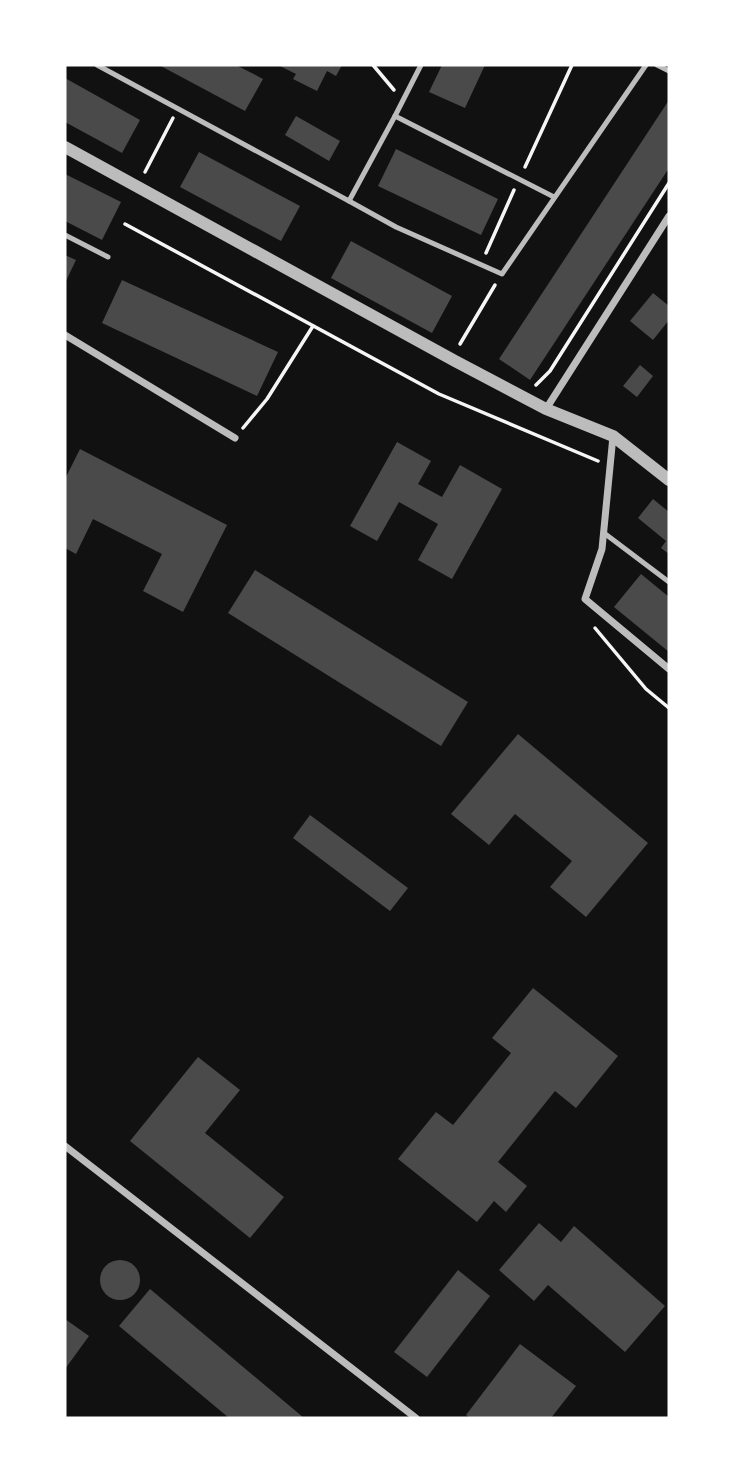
<svg xmlns="http://www.w3.org/2000/svg" width="734" height="1483" viewBox="0 0 734 1483" font-family="Mulish,sans-serif">
<style>
.building{fill:#4a4a4a}
.lines{fill:none;stroke-linecap:round;stroke-linejoin:round}
.path{stroke:#f5f5f5;stroke-width:3.5}
.service{stroke:#bcbcbc;stroke-width:5}
.minor{stroke:#bcbcbc;stroke-width:7}
.tertiary{stroke:#bcbcbc;stroke-width:12}
</style>
<rect width="100%" height="100%" fill="#111"/>
<g class="building">
<polygon points="159,65 236,65 263,79 245,111"/>
<polygon points="278,65 342,65 336,76 327,71 317,91 293,79 296,74"/>
<polygon points="442,65 485,65 465,108 429,92"/>
<polygon points="65,78 140,120 122,153 65,122"/>
<polygon points="669,100 669,168 530,380 499,359"/>
<polygon points="296,116 340,141 329,161 285,135"/>
<polygon points="396,149 498,199 481,235 378,186"/>
<polygon points="199,152 300,206 281,241 180,187"/>
<polygon points="65,174 121,202 102,240 65,221"/>
<polygon points="351,241 452,296 432,333 331,278"/>
<polygon points="65,255 76,260 65,283"/>
<polygon points="122,280 278,352 257,396 102,323"/>
<polygon points="653,293 669,306 669,320 653,340 630,321"/>
<polygon points="640,365 653,376 637,397 623,386"/>
<polygon points="397,442 431,461 418,484 442,497 460,465 502,489 452,579 418,560 438,524 399,502 377,541 350,526"/>
<polygon points="80,449 227,525 183,612 143,591 162,554 93,519 76,554 65,548 65,479"/>
<polygon points="653,499 669,512 669,554 661,548 666,541 638,518"/>
<polygon points="255,570 468,702 441,746 228,613"/>
<polygon points="641,574 669,597 669,652 614,607"/>
<polygon points="518,734 648,843 586,917 550,887 572,861 515,814 489,845 451,814"/>
<polygon points="310,815 408,888 390,911 293,838"/>
<polygon points="533,988 618,1056 576,1108 555,1091 498,1162 527,1186 506,1212 494,1201 477,1222 398,1159 436,1112 453,1125 511,1053 492,1038"/>
<polygon points="198,1057 240,1090 205,1133 284,1197 250,1238 130,1141"/>
<polygon points="539,1223 561,1242 574,1226 665,1306 625,1352 548,1285 534,1301 499,1270"/>
<circle cx="120" cy="1280" r="20"/>
<polygon points="458,1270 490,1296 427,1377 394,1352"/>
<polygon points="150,1289 304,1418 229,1418 119,1326"/>
<polygon points="65,1319 89,1336 65,1369"/>
<polygon points="520,1344 576,1386 551,1418 470,1418 466,1415"/>
</g>
<g class="lines">
<g class="path">
<polyline points="373,65 394,90"/>
<polyline points="525,167 572,65"/>
<polyline points="145,172 173,118"/>
<polyline points="125,224 439,394 598,461"/>
<polyline points="486,253 514,190"/>
<polyline points="460,344 495,285"/>
<polyline points="536,385 550,371 669,183"/>
<polyline points="243,428 267,399 313,326"/>
<polyline points="595,628 646,689 669,708"/>
</g>
<g class="service">
<polyline points="97,65 349,201 395,116"/>
<polyline points="421,65 395,116 554,197"/>
<polyline points="657,65 669,71"/>
<polyline points="349,201 396,227 502,274 646,65"/>
<polyline points="65,235 108,257"/>
<polyline points="604,533 669,582"/>
</g>
<g class="minor">
<polyline points="65,335 235,438"/>
<polyline points="546,409 669,216"/>
<polyline points="613,436 602,549 585,599 669,669"/>
<polyline points="65,1146 416,1418"/>
</g>
<polyline class="tertiary" points="65,147 455,361 546,409 613,436 669,480"/>
</g>
<rect width="734" height="1483" fill="none" stroke="#ffffff" stroke-width="133"/>
</svg>
